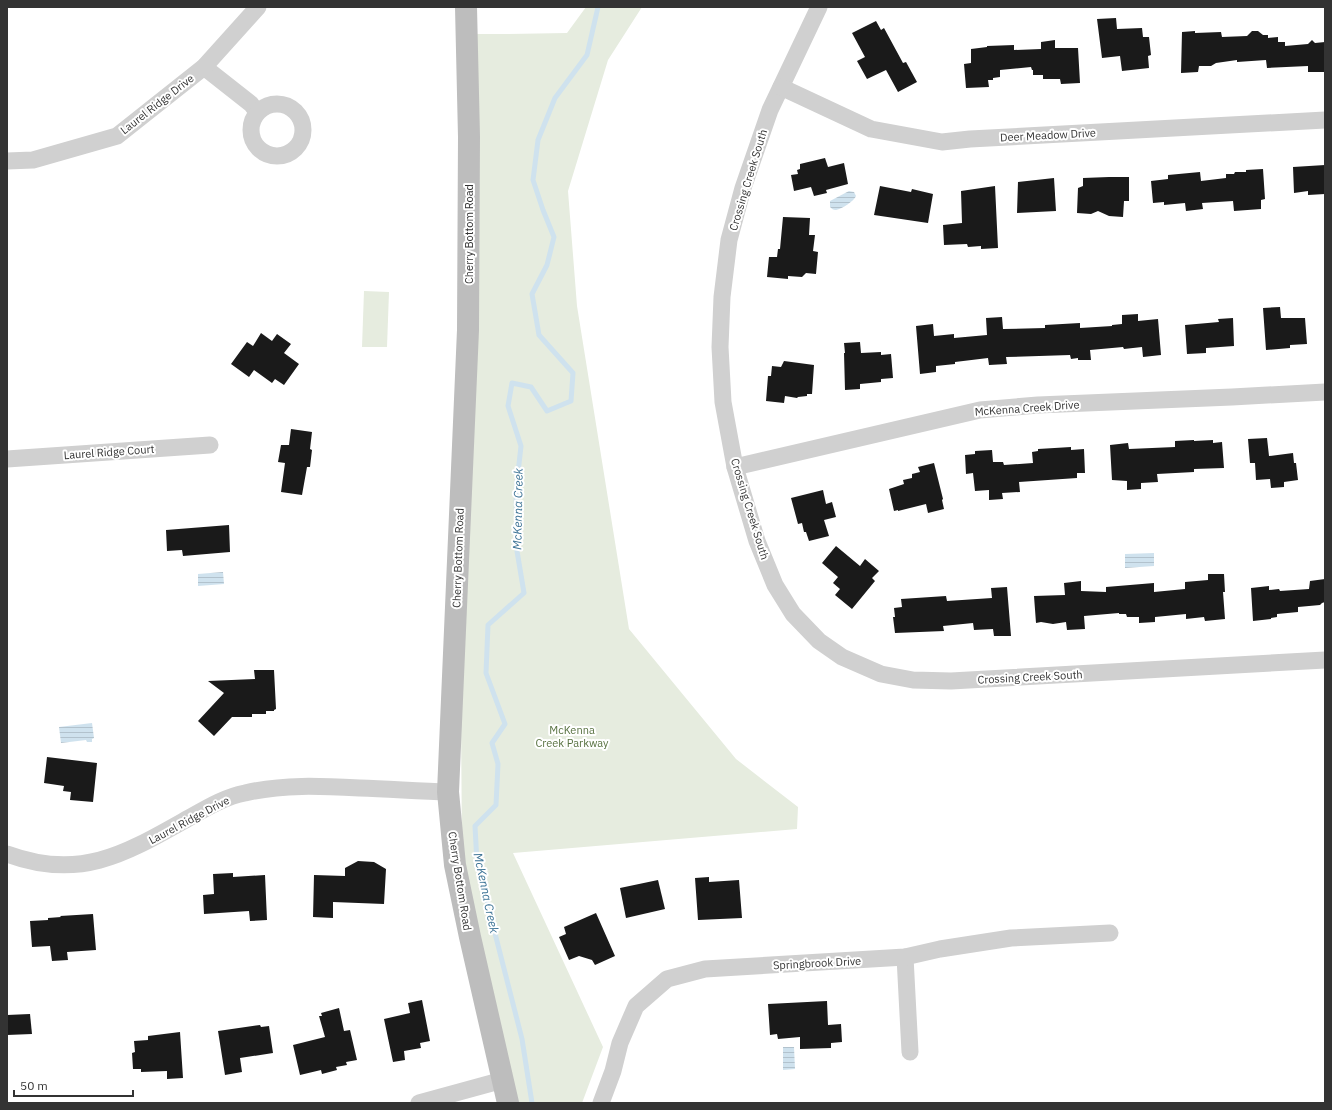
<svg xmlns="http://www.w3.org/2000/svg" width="1332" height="1110" viewBox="0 0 1332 1110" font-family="'IBM Plex Sans',sans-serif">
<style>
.green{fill:#e6ecdf}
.water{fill:url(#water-rules)}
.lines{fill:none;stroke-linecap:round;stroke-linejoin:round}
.stream{stroke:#cfe2ee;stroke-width:5}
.building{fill:#1a1a1a}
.minor{stroke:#d0d0d0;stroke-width:17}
.secondary{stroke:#bdbdbd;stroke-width:22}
.labels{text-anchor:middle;stroke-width:4;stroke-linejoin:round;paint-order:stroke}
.street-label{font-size:11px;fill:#333;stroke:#fff}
.park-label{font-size:11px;fill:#56703f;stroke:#fff}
.water-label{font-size:12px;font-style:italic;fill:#3f7597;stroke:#fff}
</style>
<defs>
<pattern id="water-rules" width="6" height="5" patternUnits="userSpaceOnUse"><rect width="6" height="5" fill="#cfe2ee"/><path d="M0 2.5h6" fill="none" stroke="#b2c2cd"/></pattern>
</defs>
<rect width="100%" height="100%" fill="#fff"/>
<g class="green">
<polygon points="586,7 642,7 608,60 568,191 577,306 629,629 736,759 798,807 797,829 513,853 603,1047 582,1103 518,1103 489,984 462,850 461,718 477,34 506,34 567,33"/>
<polygon points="364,291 389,292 387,347 362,347"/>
</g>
<g class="water">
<path d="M 849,191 L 854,192 L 856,196 C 854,201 842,209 836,210 C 833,210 832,209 830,207 L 830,201 Z"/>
<polygon points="1154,553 1154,566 1125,568 1125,554"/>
<polygon points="223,572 224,584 198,586 198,574"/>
<polygon points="92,723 94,738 92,739 92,742 87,742 86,740 61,743 59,727"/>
<polygon points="783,1047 794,1047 795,1069 783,1070"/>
</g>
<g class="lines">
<polyline class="stream" points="532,1103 522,1039 477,863 475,826 496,805 498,764 492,743 505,724 486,673 488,625 524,593 517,551 516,491 521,446 508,406 512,383 531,387 547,411 571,401 573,373 539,335 532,294 547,265 554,237 543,210 533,180 538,140 555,98 587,55 598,7"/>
</g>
<g class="building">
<polygon points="1116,18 1117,29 1142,28 1143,37 1149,37 1151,55 1148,56 1149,68 1122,71 1120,56 1102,58 1097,19"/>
<polygon points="876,21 881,30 884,28 903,63 906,62 917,82 898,92 886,70 867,79 857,61 865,57 852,33"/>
<polygon points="1195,31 1195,33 1221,32 1222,37 1247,36 1252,31 1258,31 1263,35 1268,35 1268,38 1278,37 1278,42 1285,42 1285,46 1308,44 1312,40 1315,43 1325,42 1325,72 1308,72 1308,66 1267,68 1266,60 1237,62 1237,60 1216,63 1211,66 1199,66 1198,72 1181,73 1182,32"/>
<polygon points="1055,40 1055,48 1078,48 1080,83 1061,84 1060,79 1043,79 1043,75 1033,75 1033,70 1032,70 1031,67 1000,70 1000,77 993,78 993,80 988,80 989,87 966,88 964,64 971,63 971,49 987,47 987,46 1014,45 1014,50 1041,49 1041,42"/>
<polygon points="825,158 828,167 844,163 848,184 826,190 827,193 814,196 811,187 794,191 791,175 798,174 797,170 800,169 800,164"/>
<polygon points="1325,165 1325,194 1308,195 1308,191 1294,193 1293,167"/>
<polygon points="1263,169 1265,199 1261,200 1261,209 1234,211 1233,201 1202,203 1203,209 1186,211 1185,203 1164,205 1164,202 1153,203 1151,181 1168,179 1168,175 1200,172 1201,181 1226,178 1226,174 1234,174 1235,172 1246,172 1246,170"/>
<polygon points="1109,177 1129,177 1129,201 1124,201 1123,217 1109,216 1098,211 1091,214 1077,213 1078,188 1083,186 1083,178"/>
<polygon points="1054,178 1056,211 1017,213 1018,182"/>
<polygon points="880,186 911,192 912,189 933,194 928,223 874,215"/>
<polygon points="995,186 998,248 981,249 981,246 968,247 967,244 944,245 943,225 962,223 961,191"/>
<polygon points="783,217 810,218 809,235 815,235 813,251 818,252 816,274 806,273 802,277 788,276 788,279 767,277 769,257 777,257 778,249 780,249"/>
<polygon points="1280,307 1281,318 1305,318 1307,344 1290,345 1290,348 1266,350 1263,308"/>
<polygon points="1138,314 1138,321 1158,319 1161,355 1143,357 1142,347 1124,349 1123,347 1090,350 1091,360 1078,360 1078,358 1071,359 1070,355 1006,357 1007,364 989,365 988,358 955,362 955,364 936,366 936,372 920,374 916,326 933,324 934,336 954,334 954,338 987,335 986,318 1002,317 1003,329 1045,328 1045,325 1080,323 1080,328 1112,326 1112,325 1122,324 1122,315"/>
<polygon points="1233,318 1234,346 1206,348 1206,353 1187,354 1185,325 1219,322 1218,319"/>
<polygon points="261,333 272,341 277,334 291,344 284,353 299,364 284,385 275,379 272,383 254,370 249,377 231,364 247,342 253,346"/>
<polygon points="860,342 861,353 881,352 881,355 891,354 893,378 881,379 881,382 860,384 860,389 845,390 844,353 845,353 844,343"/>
<polygon points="784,361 814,365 812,394 807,394 807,396 798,397 797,398 785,396 784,403 766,401 768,376 771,376 772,366 781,367"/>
<polygon points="291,429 312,432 310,449 312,450 310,467 307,467 302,495 281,492 285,463 278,462 281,445 289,445"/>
<polygon points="1267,438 1269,456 1293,453 1294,463 1296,463 1298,480 1284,482 1284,487 1271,488 1270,479 1256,480 1255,463 1250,463 1248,439"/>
<polygon points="1194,440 1194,441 1213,440 1213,443 1222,442 1224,468 1194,469 1194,472 1157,474 1158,482 1141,483 1141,489 1127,490 1127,481 1112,480 1110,445 1128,443 1129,449 1175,447 1175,441"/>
<polygon points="1071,447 1071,450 1084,449 1085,473 1077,473 1077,478 1019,482 1020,492 1002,493 1003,499 989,500 989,490 975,491 973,473 966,474 965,455 975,454 975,451 992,450 993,462 1003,462 1004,465 1033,463 1032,452 1038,451 1038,449"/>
<polygon points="934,463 943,499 942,500 944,509 928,513 926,504 898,511 898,510 894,511 889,489 904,484 903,480 912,478 912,474 920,472 918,467"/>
<polygon points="823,490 826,504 832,502 836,517 824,520 829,536 809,541 806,532 804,532 802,523 798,524 791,498"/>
<polygon points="229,525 230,552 183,556 182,550 167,551 166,530"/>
<polygon points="836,546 860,566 865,559 879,571 872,578 875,581 852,609 835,595 840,589 833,583 838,577 822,563"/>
<polygon points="1208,574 1224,574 1225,592 1223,592 1225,619 1205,621 1204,617 1186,619 1186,614 1155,617 1155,622 1139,623 1139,617 1127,617 1126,614 1119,614 1119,613 1084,616 1085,629 1067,630 1066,622 1053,624 1041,622 1036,623 1034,596 1065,595 1064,583 1081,581 1081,591 1106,592 1106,587 1154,583 1154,592 1185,589 1185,582 1208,580"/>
<polygon points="1325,579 1325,602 1322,603 1320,605 1298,607 1298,612 1277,614 1277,617 1271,618 1271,619 1253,621 1251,588 1269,586 1269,590 1279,589 1280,591 1309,589 1310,581"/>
<polygon points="1007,587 1011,636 994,636 993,629 974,630 973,623 943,626 944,631 895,633 893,617 895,617 894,608 902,607 901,599 946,596 947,601 992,598 991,588"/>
<polygon points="254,670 274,670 276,709 274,710 274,711 266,711 266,714 252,714 252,717 232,717 214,736 198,721 224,693 208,681 255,679"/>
<polygon points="47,757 97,763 93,802 70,800 71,792 63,791 64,786 44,783"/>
<polygon points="358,861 374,862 386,869 384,904 333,902 333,918 313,917 314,875 345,876 345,868"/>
<polygon points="233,873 233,877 265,875 267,920 250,921 249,911 204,914 203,895 214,894 213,874"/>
<polygon points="709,877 709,882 739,880 742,918 698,920 695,878"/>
<polygon points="658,880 665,909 626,918 620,888"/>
<polygon points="596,913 615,956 595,965 592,960 579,956 569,960 559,937 566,934 564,927"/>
<polygon points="93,914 96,950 67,952 68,960 52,961 50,946 32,947 30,921 48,920 48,918 61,917 60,916"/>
<polygon points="422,1000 430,1041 420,1043 421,1048 404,1051 405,1060 393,1062 384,1019 410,1013 408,1003"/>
<polygon points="827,1001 828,1025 841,1024 842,1042 831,1043 831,1048 800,1049 800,1037 778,1039 777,1034 770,1035 768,1004"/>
<polygon points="339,1008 344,1031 350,1030 357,1060 346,1062 347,1065 336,1067 337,1070 322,1074 321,1070 300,1075 293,1045 325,1037 319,1016 322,1016 321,1013"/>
<polygon points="30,1014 32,1034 7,1035 7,1015"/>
<polygon points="260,1025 261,1027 269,1026 273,1053 240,1058 242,1072 225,1075 218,1031"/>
<polygon points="180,1032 183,1078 167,1079 167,1071 141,1072 141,1069 133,1069 132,1053 135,1052 134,1041 148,1040 148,1036"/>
</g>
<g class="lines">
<g class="minor">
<polyline points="819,7 770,110 743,188 729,240 722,297 720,347 723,402 735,467 757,541 775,585 793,614 819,641 842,657 881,674 913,680 951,681 1325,660"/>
<polyline points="204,67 251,104 257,112"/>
<polyline points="781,87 871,129 942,142 970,139 1325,120"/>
<circle cx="277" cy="130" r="26"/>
<polyline points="7,161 33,160 117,136 204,67 258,7"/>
<polyline points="7,459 210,445"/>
<polyline points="735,467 980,410 1038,405 1232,397 1325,392"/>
<path d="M 7,854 C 80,881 125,854 187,819 C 205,809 224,797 245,793 C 283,784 321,786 360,788 C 389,789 418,791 448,792"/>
<polyline points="905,957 910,1052"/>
<polyline points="419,1103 503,1080"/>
<polyline points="601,1103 613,1071 620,1043 636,1006 667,979 705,969 905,957 940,949 1011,938 1110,933"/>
</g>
<polyline class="secondary" points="466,7 469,137 468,330 448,792 455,865 470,937 508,1103"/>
</g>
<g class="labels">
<g class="street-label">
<text transform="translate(157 104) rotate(-38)" y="4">Laurel Ridge Drive</text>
<text transform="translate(1048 135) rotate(-3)" y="4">Deer Meadow Drive</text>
<text transform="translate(748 180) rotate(-73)" y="4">Crossing Creek South</text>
<text transform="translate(469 234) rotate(-90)" y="4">Cherry Bottom Road</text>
<text transform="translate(1027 408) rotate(-4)" y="4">McKenna Creek Drive</text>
<text transform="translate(109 452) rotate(-4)" y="4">Laurel Ridge Court</text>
<text transform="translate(750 509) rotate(73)" y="4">Crossing Creek South</text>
<text transform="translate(458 558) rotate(-88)" y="4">Cherry Bottom Road</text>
<text transform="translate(1030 677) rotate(-3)" y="4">Crossing Creek South</text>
<text transform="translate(189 820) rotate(-28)" y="4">Laurel Ridge Drive</text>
<text transform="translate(460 881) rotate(81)" y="4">Cherry Bottom Road</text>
<text transform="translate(817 963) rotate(-3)" y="4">Springbrook Drive</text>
</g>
<g class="park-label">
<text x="572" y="734">McKenna<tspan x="572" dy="13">Creek Parkway</tspan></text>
</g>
<g class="water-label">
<text transform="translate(518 509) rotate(-89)" y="4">McKenna Creek</text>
<text transform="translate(486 893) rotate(78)" y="4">McKenna Creek</text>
</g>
</g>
<rect width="1332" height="1110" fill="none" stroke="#333333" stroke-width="16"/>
<path d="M14 1090v6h119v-6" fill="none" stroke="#333333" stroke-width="2"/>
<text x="20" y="1090" font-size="12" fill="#333333" stroke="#ffffff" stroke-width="3" paint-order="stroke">50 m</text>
</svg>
